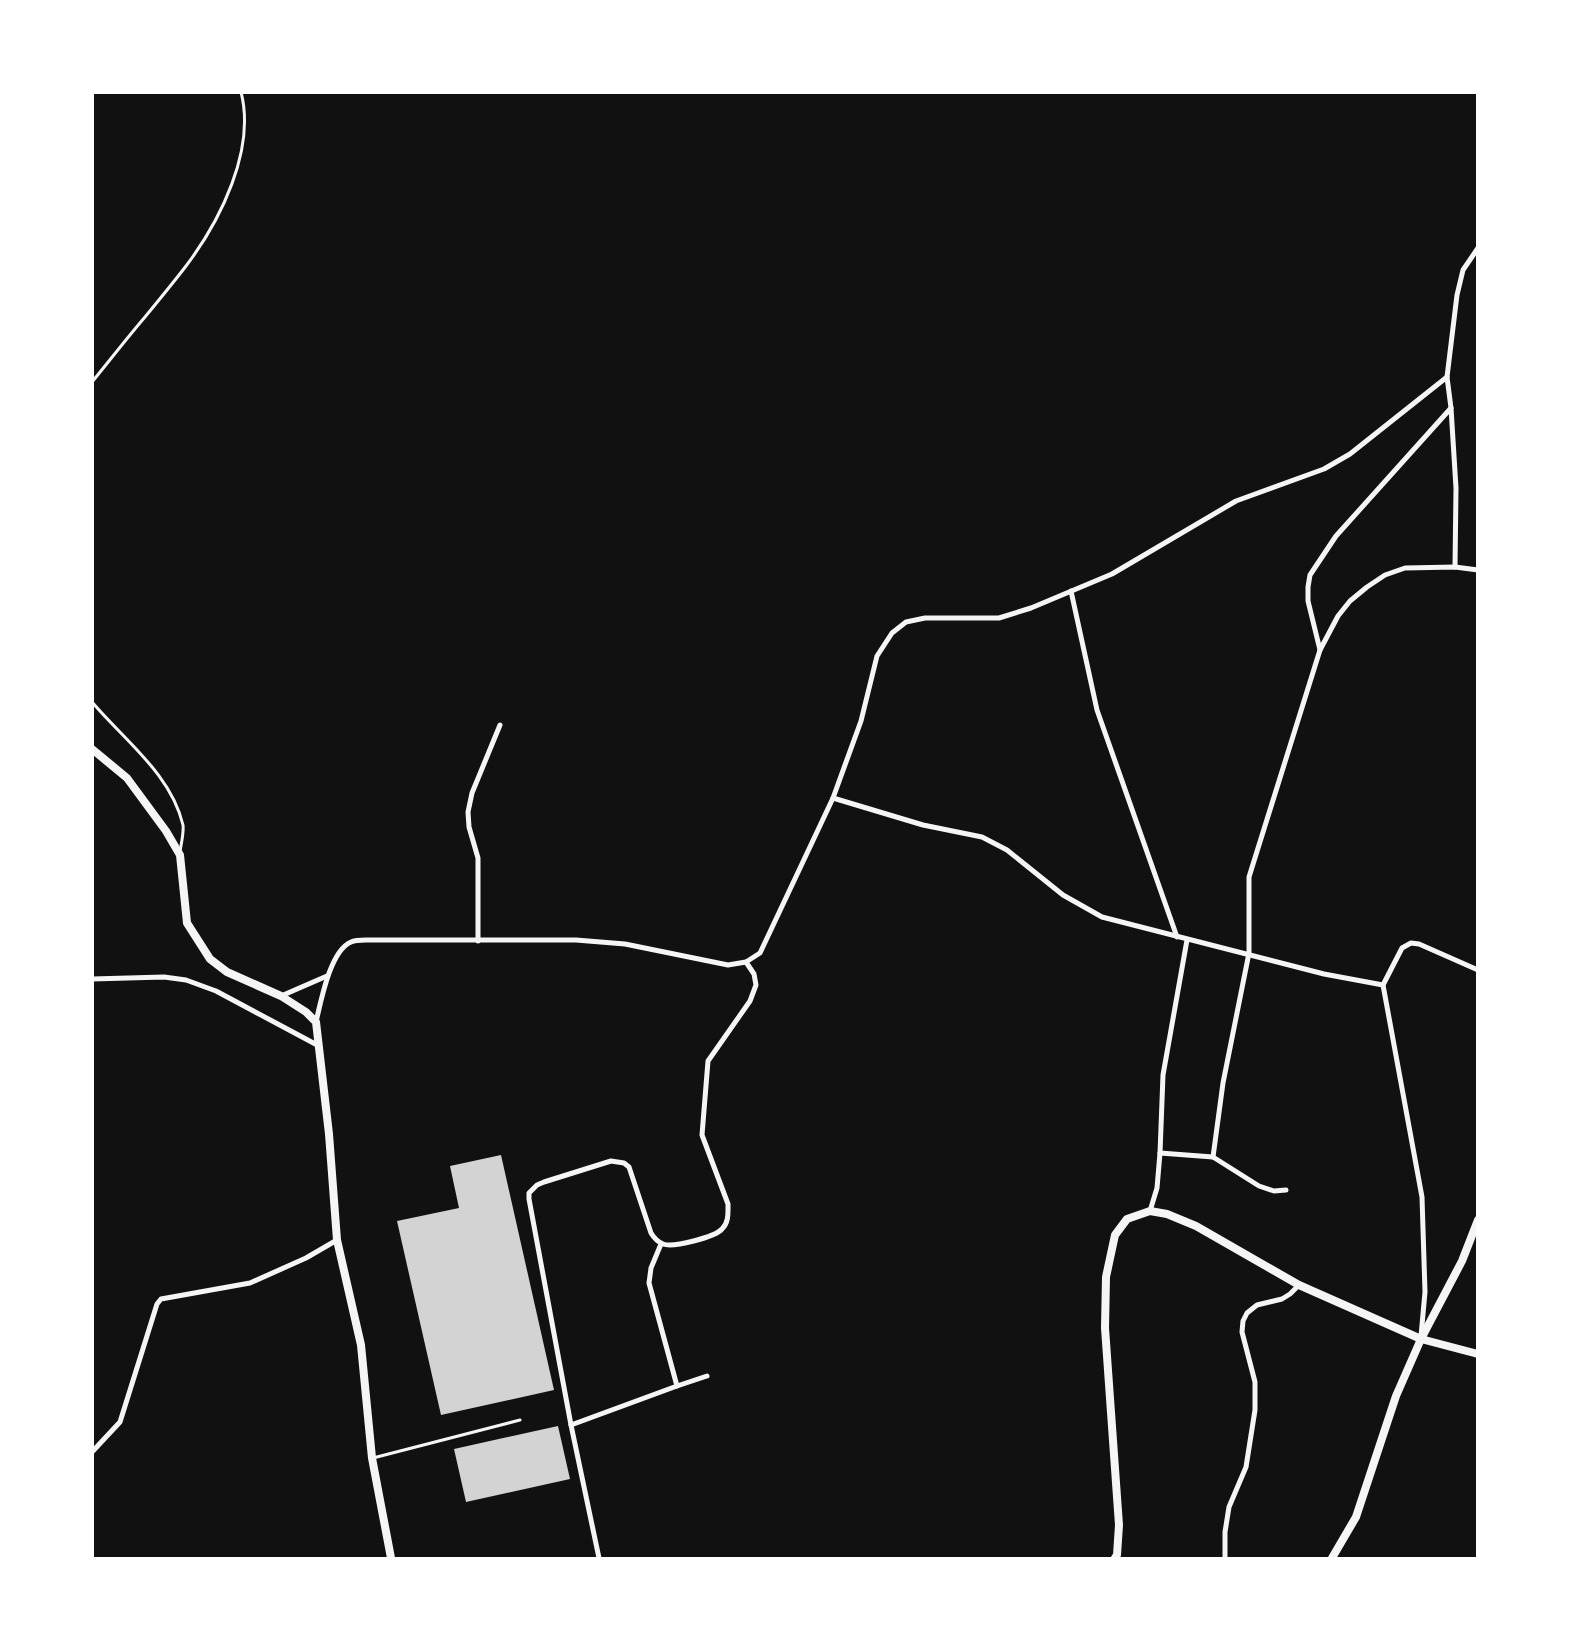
<svg xmlns="http://www.w3.org/2000/svg" width="1570" height="1651" viewBox="0 0 1570 1651" font-family="'Archivo Narrow',sans-serif">
<style>
.building{fill:#d3d3d3}
.lines{fill:none;stroke-linecap:round;stroke-linejoin:round}
.service{stroke:#f5f5f5;stroke-width:3}
.minor{stroke:#f5f5f5;stroke-width:5}
.tertiary{stroke:#f5f5f5;stroke-width:8}
</style>
<rect width="100%" height="100%" fill="#111"/>
<g class="building">
<polygon points="501,1155 554,1390 441,1415 397,1221 459,1208 450,1166"/>
<polygon points="558,1426 570,1479 466,1502 454,1449"/>
</g>
<g class="lines">
<g class="service">
<path d="M 92,382 C 110,360 127,338 145,317 C 159,300 173,283 186,266 C 220,221 256,150 241,92"/>
<path d="M 92,702 C 125,741 171,774 183,825 C 184,833 181,844 180,852"/>
<polyline points="373,1458 520,1420"/>
</g>
<g class="minor">
<polyline points="1455,567 1456,488 1451,408 1447,377 1457,295 1463,270 1478,248"/>
<polyline points="1071,591 1097,710 1177,937"/>
<polyline points="1320,650 1308,601 1308,587 1310,575 1336,536 1451,408"/>
<polyline points="833,798 923,825 982,837 1007,850 1063,895 1102,917 1324,974 1383,985 1422,1197 1425,1292 1421,1336"/>
<polyline points="478,941 478,858 469,827 468,812 472,793 500,725"/>
<polyline points="92,979 164,977 186,980 216,991 319,1046"/>
<polyline points="1383,985 1402,948 1411,943 1419,944 1478,970"/>
<polyline points="281,996 327,976"/>
<path d="M 316,1022 C 321,1001 330,951 351,942 C 355,940 362,940 366,940 L 576,940 L 625,944 L 728,965 L 746,962 L 760,953 L 833,798 L 861,721 L 877,656 L 892,633 L 906,622 L 925,618 L 999,618 L 1031,608 L 1112,574 L 1236,501 L 1324,469 L 1350,454 L 1447,377"/>
<polyline points="1160,1153 1213,1157 1259,1186 1274,1191 1286,1190"/>
<polyline points="1213,1157 1223,1083 1249,953 1249,877 1320,650 1338,616 1350,601 1367,587 1385,575 1405,568 1455,567 1478,570"/>
<polyline points="1150,1211 1157,1188 1160,1153 1163,1075 1187,940"/>
<polyline points="661,1244 651,1268 649,1283 677,1386"/>
<polyline points="571,1425 677,1386 707,1376"/>
<polyline points="92,1452 120,1422 157,1304 161,1299 250,1283 306,1258 337,1240"/>
<path d="M 599,1558 L 571,1425 L 529,1199 L 529,1193 L 537,1185 L 544,1182 L 611,1161 L 624,1163 L 629,1167 L 651,1233 C 654,1238 658,1242 663,1244 C 673,1248 715,1237 722,1229 C 729,1222 728,1213 728,1204 L 702,1135 L 708,1061 L 750,1001 L 756,985 L 754,974 L 746,962"/>
<polyline points="1225,1558 1225,1532 1229,1507 1246,1467 1255,1410 1255,1382 1242,1332 1243,1321 1247,1313 1257,1305 1282,1299 1290,1294 1299,1285"/>
</g>
<g class="tertiary">
<polyline points="92,749 127,778 166,831 180,855 187,923 210,959 227,972 281,996 306,1012 316,1022 329,1134 337,1240 361,1345 372,1458 391,1558"/>
<polyline points="1115,1558 1117,1555 1119,1525 1105,1328 1106,1277 1115,1235 1127,1219 1150,1211 1167,1214 1196,1226 1299,1285 1421,1339 1478,1354"/>
<polyline points="1332,1558 1356,1517 1396,1396 1421,1339 1462,1261 1478,1220"/>
</g>
</g>
<rect width="1570" height="1651" fill="none" stroke="#ffffff" stroke-width="188"/>
</svg>
